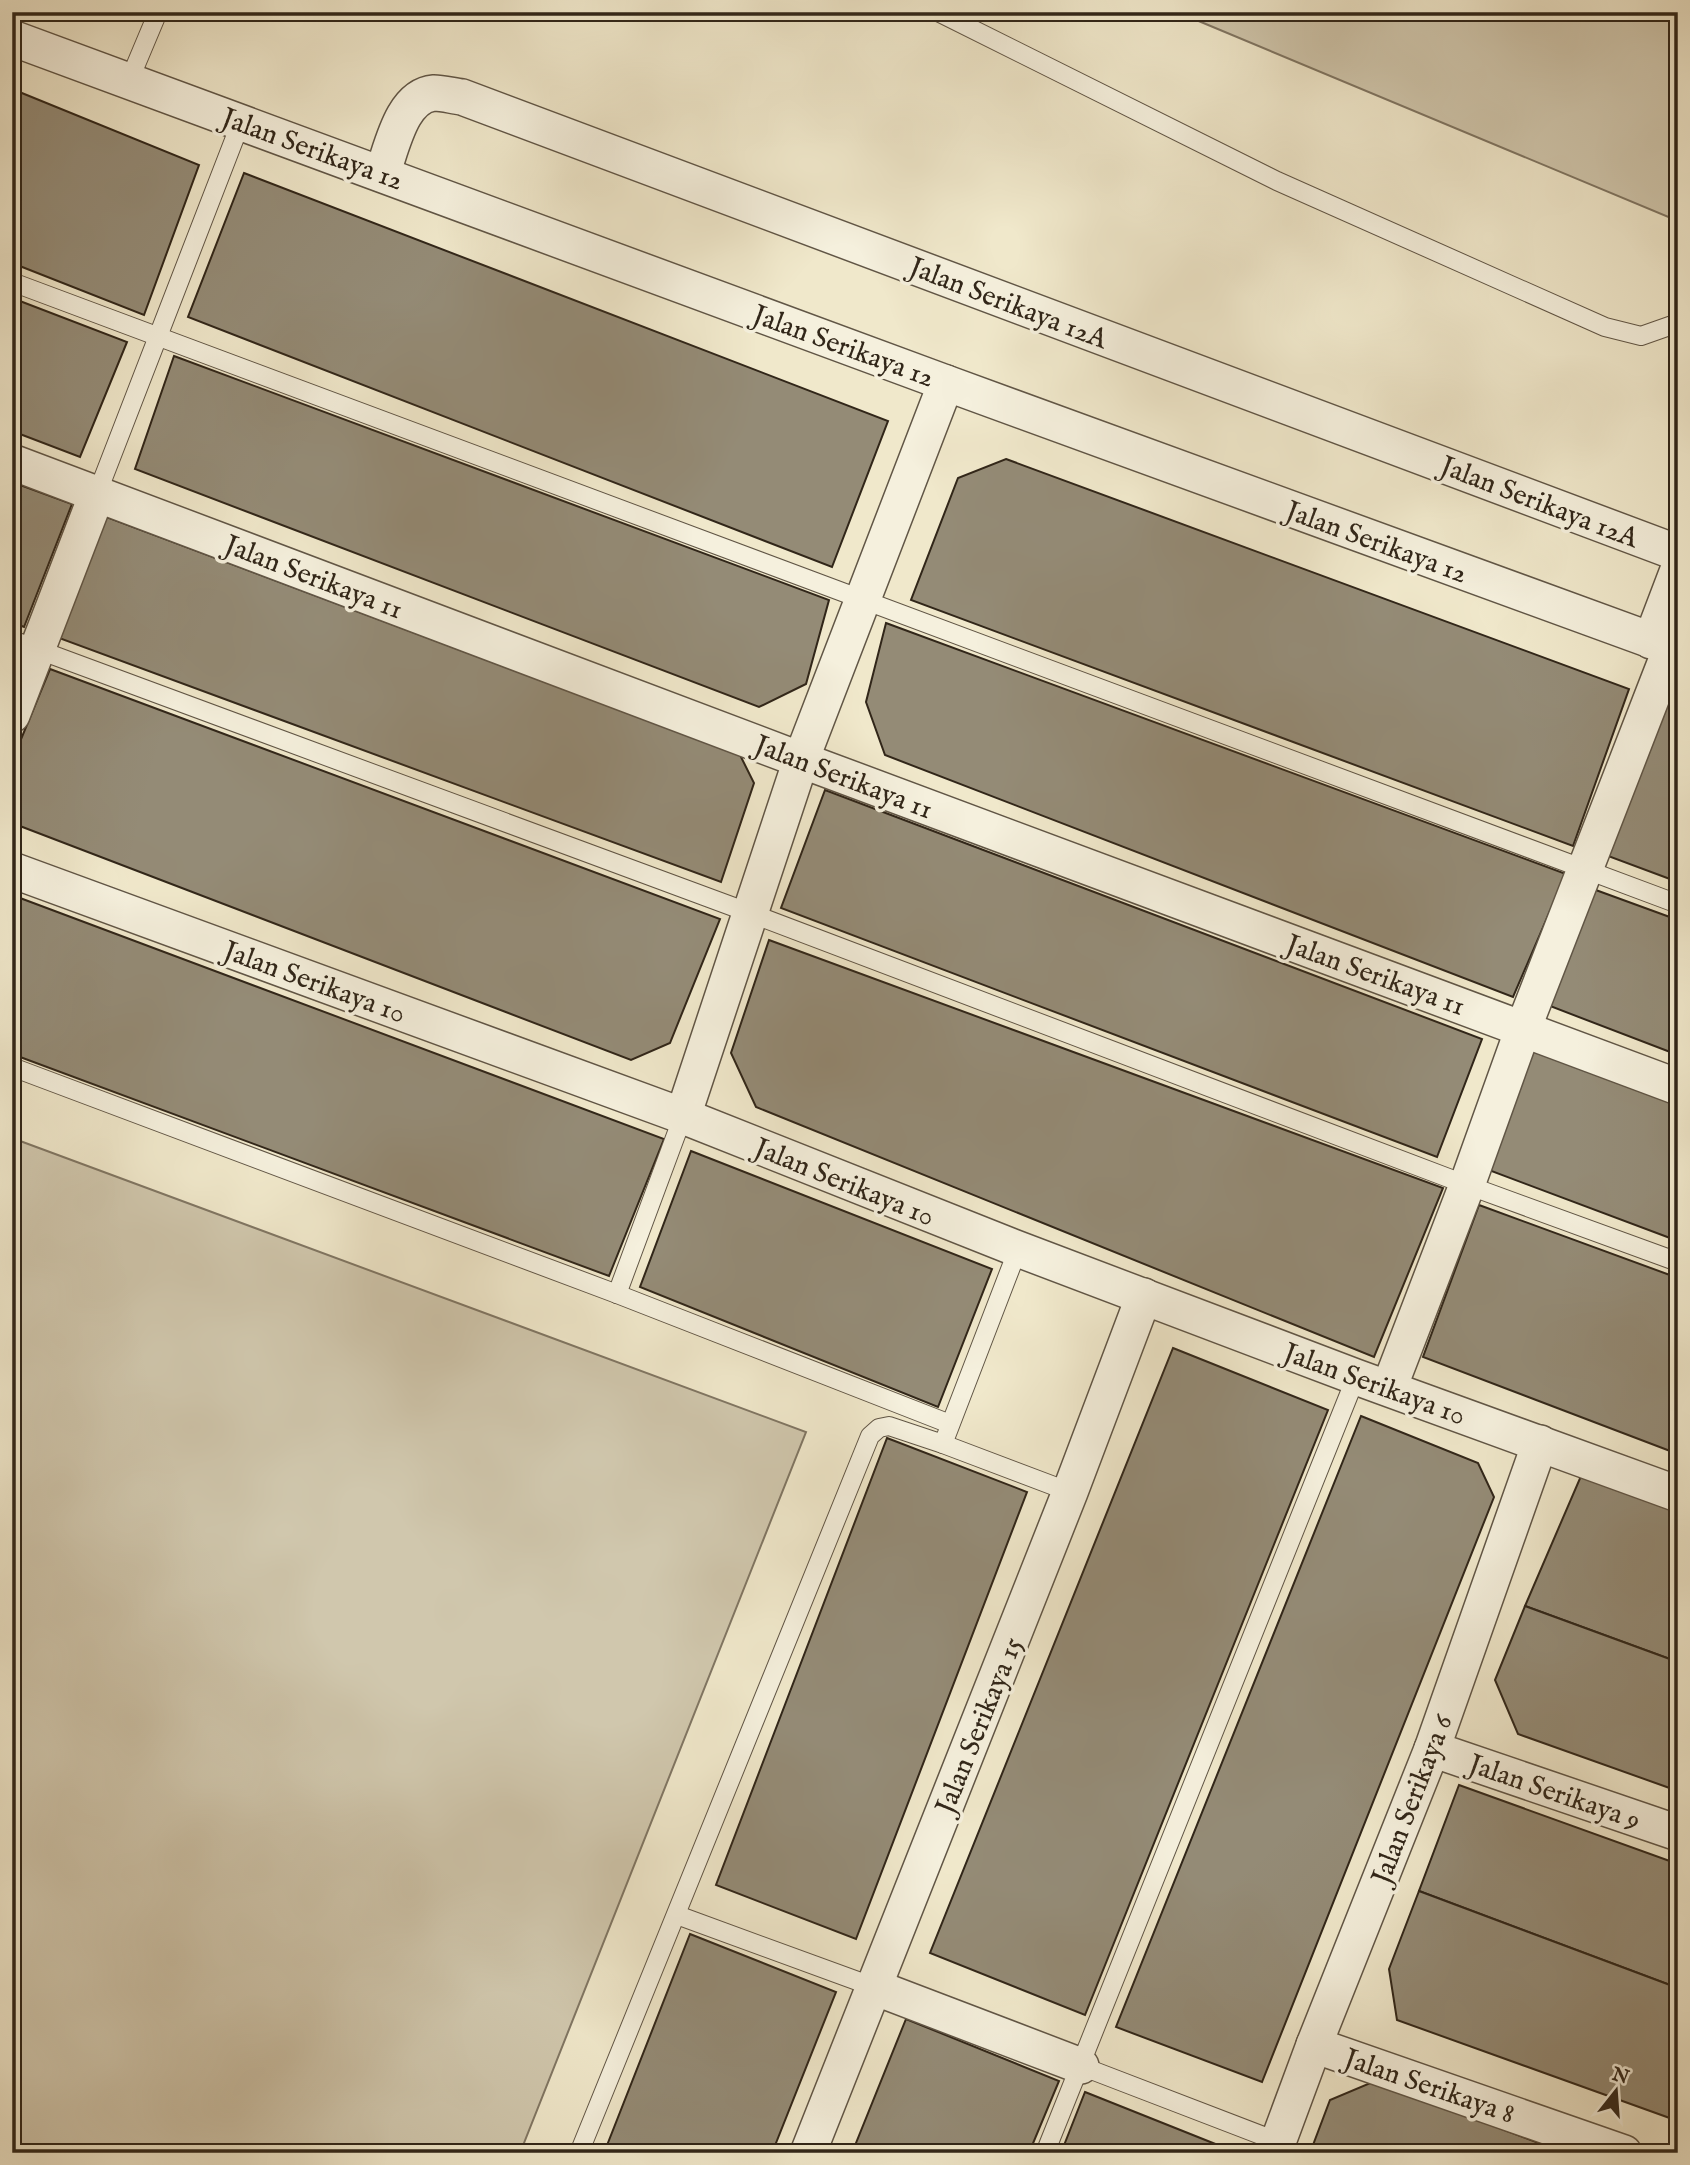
<svg xmlns="http://www.w3.org/2000/svg" width="1690" height="2165" viewBox="0 0 1690 2165" font-family="'IM FELL English',serif">
<style>
.green{fill:#d0c7ad;stroke:#807663;stroke-width:2}
.building{fill:#948b76;stroke:#312619;stroke-width:2}
.lines{fill:none;stroke-linecap:round;stroke-linejoin:round}
.service-casing{stroke:#615646;stroke-width:20}
.minor-casing{stroke:#615646;stroke-width:38}
.service{stroke:#f5f0dd;stroke-width:18}
.minor{stroke:#f5f0dd;stroke-width:35}
.labels{text-anchor:middle;stroke-width:7;stroke-linejoin:round;paint-order:stroke}
.street-label{font-size:28px;fill:#312619;stroke:#f5f0dd}
</style>
<rect width="100%" height="100%" fill="#f0e8cb"/>
<filter id="stains"><feTurbulence type="fractalNoise" baseFrequency=".00286" numOctaves="4"/><feColorMatrix values="0 0 0 0 .2 0 0 0 0 .09 0 0 0 0 .02 0 0 0 .5 -.17"/></filter>
<radialGradient id="worn" r=".72"><stop offset=".6" stop-color="#630" stop-opacity="0"/><stop offset="1" stop-color="#630" stop-opacity=".3"/></radialGradient>
<g class="green">
<polygon points="1177,12 1678,12 1678,221"/>
<polygon points="12,1138 806,1432 520,2153 12,2153"/>
</g>
<g class="building">
<polygon points="12,89 199,165 144,315 12,263"/>
<polygon points="244,173 888,421 832,567 188,317"/>
<polygon points="12,298 127,342 80,457 12,431"/>
<polygon points="174,356 829,600 806,684 759,707 135,469"/>
<polygon points="1006,459 1629,689 1573,846 911,600 958,478"/>
<polygon points="12,482 72,504 24,627 12,622"/>
<polygon points="104,516 740,755 754,783 721,882 59,638"/>
<polygon points="886,623 1566,874 1513,997 885,755 866,702"/>
<polygon points="50,669 720,919 670,1043 631,1060 12,823 12,761"/>
<polygon points="1671,690 1678,692 1678,882 1608,856"/>
<polygon points="825,790 1482,1039 1437,1157 781,908"/>
<polygon points="1593,889 1678,920 1678,1055 1550,1006"/>
<polygon points="12,895 664,1139 609,1276 12,1054"/>
<polygon points="769,940 1443,1188 1374,1357 756,1107 731,1053"/>
<polygon points="1531,1048 1678,1104 1678,1241 1486,1169"/>
<polygon points="691,1151 992,1269 938,1407 640,1287"/>
<polygon points="1479,1205 1678,1278 1678,1454 1423,1357"/>
<polygon points="1173,1348 1328,1410 1085,2015 930,1953"/>
<polygon points="1361,1416 1478,1463 1494,1497 1262,2082 1116,2027"/>
<polygon points="887,1438 1027,1492 856,1939 716,1885"/>
<polygon points="1581,1476 1678,1512 1678,1662 1525,1606"/>
<polygon points="1525,1606 1678,1662 1678,1791 1518,1734 1495,1680"/>
<polygon points="1459,1785 1678,1864 1678,1988 1419,1891"/>
<polygon points="1419,1891 1678,1988 1678,2121 1397,2020 1389,1969"/>
<polygon points="690,1934 836,1992 772,2153 604,2153"/>
<polygon points="906,2019 1059,2081 1029,2153 852,2153"/>
<polygon points="1375,2081 1565,2153 1310,2153 1330,2100"/>
<polygon points="1085,2092 1238,2153 1061,2153"/>
</g>
<g class="lines">
<defs>
<g id="service">
<polyline points="938,12 1277,181 1605,327 1641,336 1678,323"/>
<polyline points="129,81 158,12"/>
<polyline points="12,282 1678,904"/>
<polyline points="97,494 241,122"/>
<polyline points="12,640 750,913 1467,1185 1678,1262"/>
<polyline points="12,1067 617,1294 950,1424"/>
<polyline points="617,1294 683,1116"/>
<polyline points="943,1444 1070,1492"/>
<polyline points="677,1915 874,1987"/>
<polyline points="1081,2066 1279,2142"/>
<polyline points="579,2153 870,1436 879,1428 889,1426 943,1444 1018,1249"/>
<polyline points="1045,2153 1356,1377"/>
</g>
<g id="minor">
<polyline points="12,38 946,383 1678,650"/>
<path d="M 382,174 C 392,148 401,96 434,93 C 443,93 453,96 462,97 L 1678,553"/>
<polyline points="12,462 801,760 1678,1087"/>
<polyline points="1651,641 1678,570"/>
<polyline points="12,715 97,494"/>
<polyline points="12,870 683,1116 1018,1249 1356,1377 1678,1494"/>
<polyline points="683,1116 801,760 946,383"/>
<polyline points="1389,1388 1467,1185 1523,1029 1671,648"/>
<polyline points="1432,1749 1678,1833"/>
<polyline points="874,1987 1081,2066"/>
<polyline points="1314,2045 1624,2153"/>
<polyline points="808,2153 1070,1492 1144,1296"/>
<polyline points="1274,2153 1314,2045 1432,1749 1540,1443"/>
</g>
</defs>
<use href="#service" class="service-casing"/>
<use href="#minor" class="minor-casing"/>
<use href="#service" class="service"/>
<use href="#minor" class="minor"/>
</g>
<g class="labels">
<g class="street-label">
<text transform="translate(313 148) rotate(20)" y="10">Jalan Serikaya 12</text>
<text transform="translate(1009 302) rotate(21)" y="10">Jalan Serikaya 12A</text>
<text transform="translate(844 345) rotate(20)" y="10">Jalan Serikaya 12</text>
<text transform="translate(1540 501) rotate(21)" y="10">Jalan Serikaya 12A</text>
<text transform="translate(1377 541) rotate(20)" y="10">Jalan Serikaya 12</text>
<text transform="translate(314 576) rotate(21)" y="10">Jalan Serikaya 11</text>
<text transform="translate(844 776) rotate(21)" y="10">Jalan Serikaya 11</text>
<text transform="translate(1376 974) rotate(20)" y="10">Jalan Serikaya 11</text>
<text transform="translate(315 981) rotate(20)" y="10">Jalan Serikaya 10</text>
<text transform="translate(845 1181) rotate(22)" y="10">Jalan Serikaya 10</text>
<text transform="translate(1375 1383) rotate(20)" y="10">Jalan Serikaya 10</text>
<text transform="translate(978 1725) rotate(-68)" y="10">Jalan Serikaya 15</text>
<text transform="translate(1555 1791) rotate(19)" y="10">Jalan Serikaya 9</text>
<text transform="translate(1411 1799) rotate(-69)" y="10">Jalan Serikaya 6</text>
<text transform="translate(1430 2085) rotate(19)" y="10">Jalan Serikaya 8</text>
</g>
</g>
<rect width="1690" height="2165" fill="none" stroke="#f0e8cb" stroke-width="42"/>
<rect x="14" y="14" width="1662" height="2137" fill="none" stroke="#312619" stroke-width="3.5"/>
<rect x="21" y="21" width="1648" height="2123" fill="none" stroke="#312619" stroke-width="2"/>
<g transform="translate(1616 2091) rotate(17)" stroke="#f5f0dd" stroke-width="5" paint-order="stroke">
<path d="M0-5L12 26L0 18L-12 26Z" fill="#312619"/>
<text y="-10" font-size="19" font-weight="bold" text-anchor="middle" fill="#312619">N</text>
</g>
<rect width="100%" height="100%" filter="url(#stains)"/>
<rect width="100%" height="100%" fill="url(#worn)"/>
</svg>
